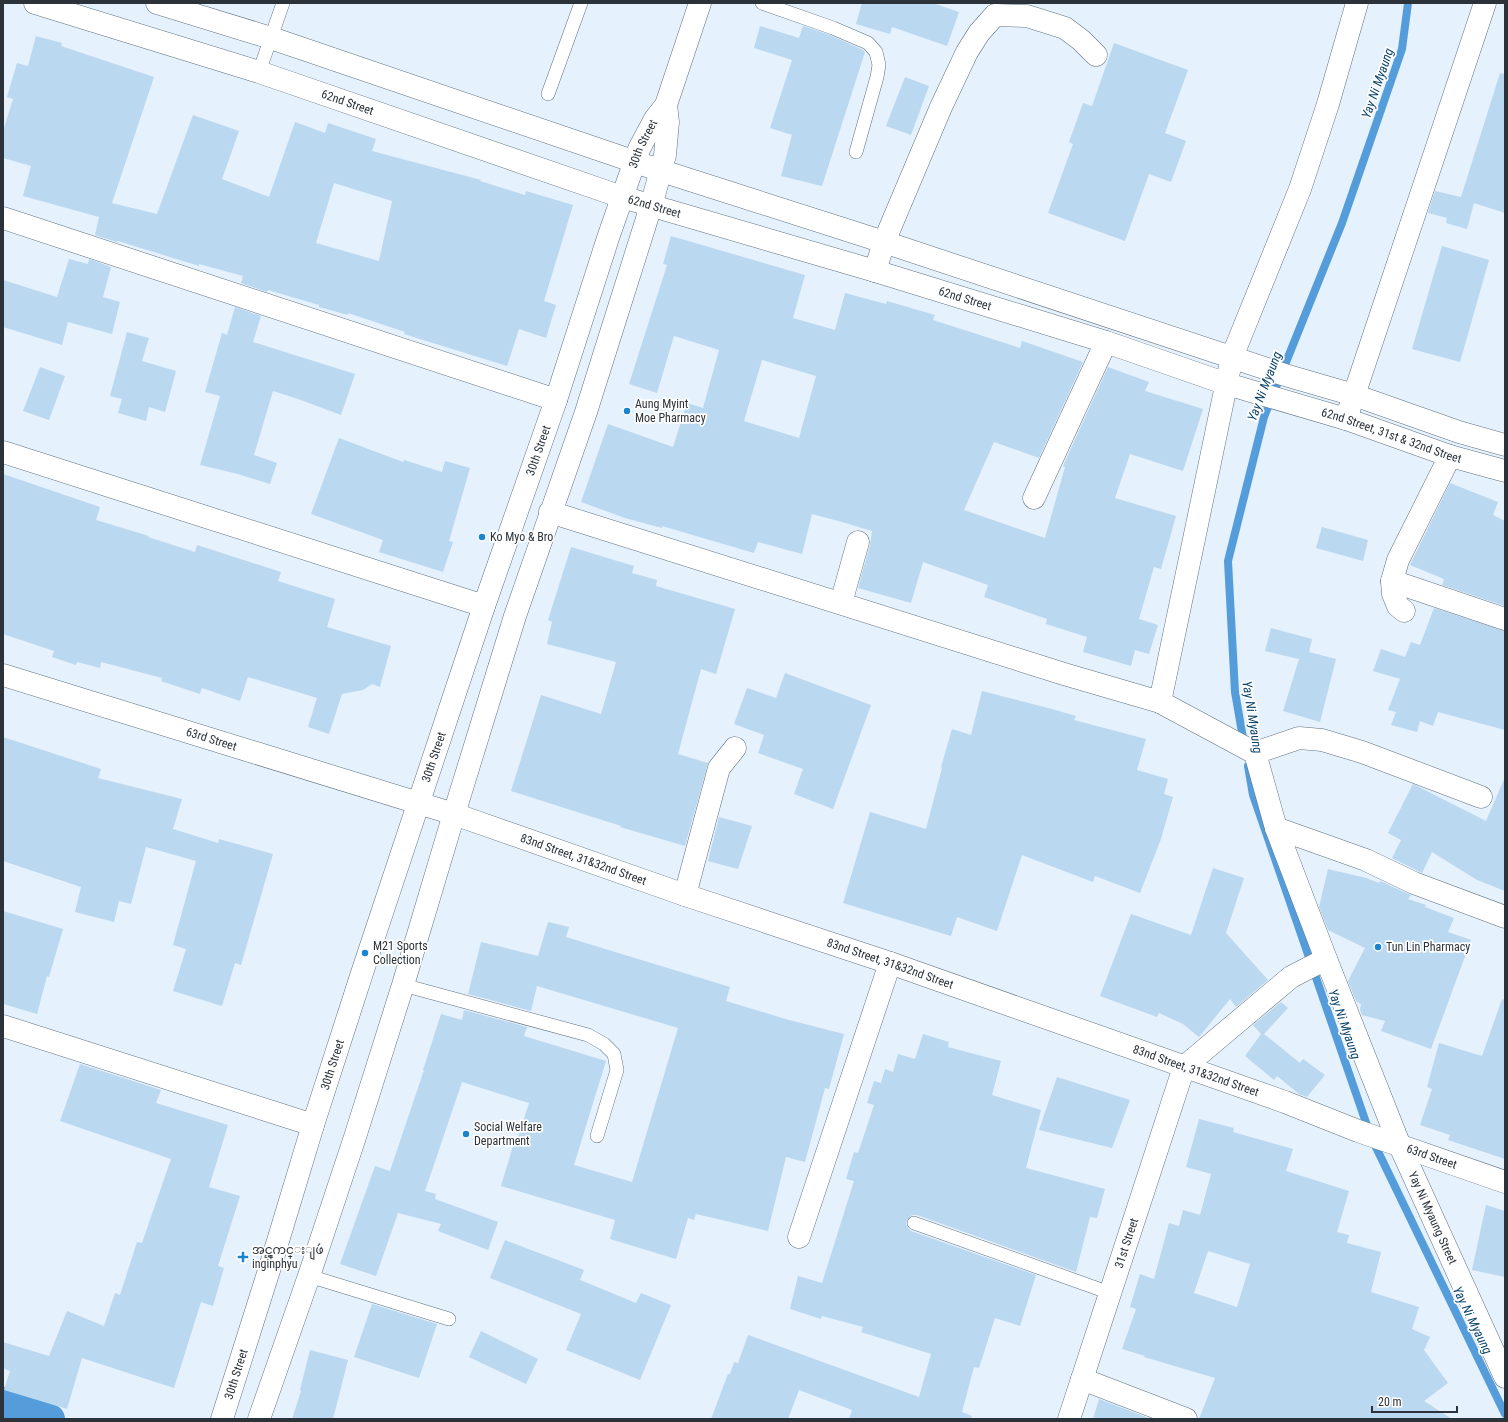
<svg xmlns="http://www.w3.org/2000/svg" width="1508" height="1422" viewBox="0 0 1508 1422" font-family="'Roboto Condensed','Noto Sans Myanmar',sans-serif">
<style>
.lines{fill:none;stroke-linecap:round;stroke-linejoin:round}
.stream{stroke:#549dda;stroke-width:8}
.canal{stroke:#549dda;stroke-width:30}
.building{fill:#bbd8f1;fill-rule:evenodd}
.service-casing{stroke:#607281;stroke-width:14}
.minor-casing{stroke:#607281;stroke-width:23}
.secondary-casing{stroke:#607281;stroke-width:23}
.service{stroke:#fff;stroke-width:13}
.minor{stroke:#fff;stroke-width:22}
.secondary{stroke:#fff;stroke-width:22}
.poi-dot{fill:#1a85cf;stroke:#fff;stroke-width:1.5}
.labels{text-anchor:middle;stroke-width:3.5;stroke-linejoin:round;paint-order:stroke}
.street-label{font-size:12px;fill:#2b3239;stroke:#fff}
.poi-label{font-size:12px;fill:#2b3239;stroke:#fff;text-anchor:start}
.water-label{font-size:13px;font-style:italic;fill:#0b446c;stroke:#fff}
</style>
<rect width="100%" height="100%" fill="#e5f1fc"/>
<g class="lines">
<g class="stream">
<polyline points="1244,744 1235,692 1228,561 1264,417 1342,223 1402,49 1408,3"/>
<polyline points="1248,766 1253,795 1371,1137 1505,1414"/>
</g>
<polyline class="canal" points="3,1402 50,1419"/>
</g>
<g class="building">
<polygon points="862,3 933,3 959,12 947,46 892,27 890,34 856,24"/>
<polygon points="760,26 799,38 803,26 830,35 863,50 865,52 822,186 781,176 792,135 770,128 792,60 754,48"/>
<path d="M 36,36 L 62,43 L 61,46 L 154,77 L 112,203 L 157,214 L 193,115 L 239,131 L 222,179 L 269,197 L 295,122 L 325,133 L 328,123 L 376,139 L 372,151 L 481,180 L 480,181 L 525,195 L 526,191 L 573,205 L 544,301 L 556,305 L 546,338 L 519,329 L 507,366 L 404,334 L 405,332 L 348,313 L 348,315 L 319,307 L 319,305 L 268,290 L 267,292 L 241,283 L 243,276 L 199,264 L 199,266 L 118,241 L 117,242 L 95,235 L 99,217 L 23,196 L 31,166 L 3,158 L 3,131 L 13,99 L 7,97 L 17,63 L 28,66 ZM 334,183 L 392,201 L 379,261 L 316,243 Z"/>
<polygon points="1114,43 1188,70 1165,133 1186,141 1171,182 1149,174 1125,241 1048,213 1073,144 1069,142 1083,103 1092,106"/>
<polygon points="1500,73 1505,74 1505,213 1474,203 1467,229 1446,223 1447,218 1428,213 1435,191 1461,197"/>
<polygon points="905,77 929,86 911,135 886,126"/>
<path d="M 671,236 L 805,275 L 793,318 L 835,330 L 845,293 L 886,304 L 887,301 L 935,315 L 933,320 L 1020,348 L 1022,341 L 1083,362 L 1039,458 L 994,442 L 964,510 L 1045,538 L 1065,467 L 1063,466 L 1108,367 L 1149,382 L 1145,391 L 1203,409 L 1183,471 L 1130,454 L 1115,498 L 1176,516 L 1161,569 L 1154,567 L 1139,619 L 1158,625 L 1149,654 L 1135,650 L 1131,666 L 1083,652 L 1087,637 L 1046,624 L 1047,619 L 984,597 L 988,585 L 923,562 L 911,603 L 858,588 L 870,545 L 872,531 L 842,522 L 812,514 L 802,554 L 758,542 L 754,553 L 662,526 L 662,528 L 625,518 L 581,502 L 608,424 L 673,447 L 687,403 L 703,408 L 719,350 L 674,336 L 657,393 L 629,384 L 667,265 L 663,264 ZM 762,360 L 816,376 L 799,438 L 744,421 Z"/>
<polygon points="1442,246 1489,260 1460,362 1412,349"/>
<polygon points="69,259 88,264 89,259 111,267 103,297 120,302 112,334 68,322 62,345 3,327 3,280 57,297"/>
<polygon points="235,307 261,316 253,342 355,374 341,415 298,399 273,391 254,455 277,463 270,484 238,474 200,465 220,396 205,392 222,333 227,335"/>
<polygon points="127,332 149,338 142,361 176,371 165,412 149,407 146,421 118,413 122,399 110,396"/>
<polygon points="40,367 65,376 49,420 23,411"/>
<polygon points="339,438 403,462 404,460 442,472 445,461 470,468 449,541 453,542 443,572 379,552 383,540 311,514"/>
<polygon points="3,474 100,507 96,520 149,536 148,537 195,552 197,545 281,572 278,581 335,599 327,627 391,646 380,687 372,684 363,690 342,694 329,734 308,727 317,698 248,677 240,701 202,688 200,694 161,681 162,678 101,662 100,668 77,662 76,665 52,657 54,651 3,634"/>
<polygon points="1450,483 1498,502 1493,515 1505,521 1505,606 1442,585 1444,579 1410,565"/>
<polygon points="1322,527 1368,540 1363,561 1316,548"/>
<polygon points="571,547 634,566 632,573 657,580 656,586 735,609 716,674 701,669 678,754 708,763 685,846 620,827 621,826 511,791 541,695 601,714 616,662 547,644 552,622 548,620"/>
<polygon points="1434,608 1505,631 1505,730 1438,712 1433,726 1420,721 1417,732 1391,725 1396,712 1388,710 1400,679 1373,671 1381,649 1405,657 1411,642 1420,645"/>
<polygon points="1271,628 1312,639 1309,652 1336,659 1320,722 1283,711 1299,659 1265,651"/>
<polygon points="785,673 871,705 833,809 794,794 803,769 758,753 764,735 734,724 747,688 776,698"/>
<polygon points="982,691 1052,709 1076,716 1074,720 1146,739 1137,770 1168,779 1164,794 1173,797 1161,839 1140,893 1095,876 1093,882 1022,855 997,931 957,917 951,936 843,903 870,812 926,829 942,768 941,767 952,729 971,735"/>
<polygon points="3,737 101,769 98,778 182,799 173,829 218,843 219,839 273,854 241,965 235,963 222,1006 173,991 186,949 173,945 196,861 146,847 131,904 119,901 114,922 75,912 81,887 3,861"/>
<polygon points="1505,777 1505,891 1477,880 1432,852 1422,873 1392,858 1401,840 1388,833 1413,784 1486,821"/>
<polygon points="719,817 752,826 738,869 708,861"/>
<polygon points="1213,868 1244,878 1226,933 1268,980 1236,1007 1230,999 1199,1037 1183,1024 1159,1013 1157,1017 1100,996 1131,914 1191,935"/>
<polygon points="1328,869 1366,878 1379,883 1380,881 1411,895 1408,899 1426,905 1425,907 1454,918 1448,932 1471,940 1431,1049 1381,1031 1385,1021 1362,1015 1360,1010 1361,1004 1356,1001 1348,981 1365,948 1328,930 1319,907"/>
<polygon points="3,911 63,929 49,977 47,976 37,1014 3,1004"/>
<polygon points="548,922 569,927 566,937 730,987 726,1001 789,1020 844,1034 829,1089 825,1088 805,1162 786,1157 768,1231 696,1214 694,1220 688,1218 676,1259 610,1239 615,1220 501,1186 513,1146 515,1147 529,1103 462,1082 425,1191 436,1194 435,1199 498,1222 488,1250 438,1231 441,1224 398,1213 376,1276 340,1264 375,1166 390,1171 424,1070 423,1070 441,1014 462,1020 464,1010 527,1027 524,1036 606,1061 574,1165 632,1182 678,1028 537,986 531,1011 468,994 481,942 538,956"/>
<polygon points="1502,999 1505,1000 1505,1159 1448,1140 1450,1135 1420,1125 1432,1089 1427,1087 1439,1043 1482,1056"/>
<polygon points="1281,1002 1288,1008 1264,1034 1300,1063 1303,1059 1325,1075 1307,1097 1299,1094 1277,1076 1274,1080 1245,1056 1261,1034 1253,1025"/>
<polygon points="923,1034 949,1042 948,1047 1001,1061 992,1095 1041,1110 1026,1168 1105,1189 1097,1218 1090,1217 1076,1272 917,1215 912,1215 907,1220 906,1224 908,1228 911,1231 1036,1275 1020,1326 995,1318 979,1368 974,1367 962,1412 972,1416 971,1419 849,1419 852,1410 799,1390 788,1419 711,1419 728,1374 730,1374 734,1362 738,1363 748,1335 919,1397 931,1354 861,1332 863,1327 822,1316 821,1319 790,1309 798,1276 822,1283 854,1181 846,1179 854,1152 858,1153 874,1105 867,1103 874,1081 881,1083 885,1069 893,1072 898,1054 915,1059"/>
<polygon points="80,1064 161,1090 156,1103 228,1125 209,1187 240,1196 218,1266 224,1268 213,1306 201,1302 174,1388 82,1358 67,1409 4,1390 10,1371 3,1368 3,1342 49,1356 67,1311 104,1326 115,1293 120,1295 137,1242 142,1243 171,1159 60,1121"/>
<polygon points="1057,1077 1130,1100 1112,1148 1039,1130"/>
<path d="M 1199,1119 L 1234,1128 L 1233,1132 L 1293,1149 L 1286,1171 L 1349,1191 L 1337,1232 L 1349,1235 L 1347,1243 L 1381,1252 L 1371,1292 L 1419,1307 L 1412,1329 L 1430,1337 L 1424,1350 L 1448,1383 L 1424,1401 L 1452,1419 L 1199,1419 L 1215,1378 L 1144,1357 L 1145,1356 L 1122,1349 L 1136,1309 L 1130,1307 L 1140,1274 L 1154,1279 L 1169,1223 L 1179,1226 L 1183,1210 L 1200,1215 L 1211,1174 L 1186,1167 ZM 1208,1251 L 1250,1264 L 1237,1307 L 1194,1293 Z"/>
<polygon points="1486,1205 1505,1211 1505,1277 1472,1270"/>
<polygon points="505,1240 584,1270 580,1280 636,1303 641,1293 671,1305 640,1380 566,1350 581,1314 490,1278"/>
<polygon points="372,1304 437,1324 419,1378 354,1357"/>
<polygon points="481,1331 538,1359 526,1384 469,1357"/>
<polygon points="310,1350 348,1360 333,1419 292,1419 301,1391 300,1390"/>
<polygon points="1099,1399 1151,1419 1093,1419"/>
</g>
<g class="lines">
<defs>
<g id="service">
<polyline points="762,3 833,28 868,43 876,52 879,65 877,77 856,152"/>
<polyline points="259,72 283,3"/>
<polyline points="548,94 581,3"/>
<polyline points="403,985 588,1035 604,1044 614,1054 617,1070 597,1136"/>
<polyline points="914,1223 1110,1293"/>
<polyline points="309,1276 449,1319"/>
</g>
<g id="minor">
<polyline points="3,218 556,400"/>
<polyline points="875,271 884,242 941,107 967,52 979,33 995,15 1027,16 1065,28 1081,40 1096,55"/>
<polyline points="1346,419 1485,3"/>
<polyline points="3,452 484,606"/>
<polyline points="1034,498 1106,342"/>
<path id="s1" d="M 550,512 L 1064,674 L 1160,702 L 1255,753 L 1276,828 L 1326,959 L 1400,1146 L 1505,1377"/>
<polyline points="1392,581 1505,619"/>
<polyline points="841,603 858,542"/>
<polyline points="1404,611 1398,606 1393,594 1392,581 1398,560 1450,456"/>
<path id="s2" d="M 3,675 L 454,814 L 685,895 L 890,963 L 1285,1102 L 1358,1131 L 1505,1182"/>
<polyline points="1160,702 1232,357 1300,189 1328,104 1357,3"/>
<polyline points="1255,753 1299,738 1322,740 1362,752 1481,797"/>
<polyline points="1276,828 1366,860 1414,883 1505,917"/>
<polyline points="685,895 719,768 735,748"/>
<polyline points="3,1026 313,1125"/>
<polyline points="799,1237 890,963"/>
<polyline points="1082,1379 1186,1419"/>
<path id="s3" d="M 1069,1419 L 1184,1067 L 1291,977 L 1326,959"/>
</g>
<g id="secondary">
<path id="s4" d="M 35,3 L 259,72 L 622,197 L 875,271 L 1106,342 L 1227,384 L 1346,419 L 1450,456 L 1505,471"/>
<polyline points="157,3 271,38 662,171 884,242 1285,375 1354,395 1459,432 1505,445"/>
<path id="s5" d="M 222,1419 L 271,1264 L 313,1125 L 362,973 L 484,606 L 556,400 L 608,238 L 639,149 L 655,119 L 666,105 L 700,3"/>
<polyline points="259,1419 309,1276 355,1137 403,985 454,814 515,616 586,412 651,206 665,155 668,122 666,105"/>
</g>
</defs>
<use href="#service" class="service-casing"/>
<use href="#minor" class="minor-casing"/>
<use href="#secondary" class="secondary-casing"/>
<use href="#service" class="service"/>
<use href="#minor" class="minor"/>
<use href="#secondary" class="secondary"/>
</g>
<g class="poi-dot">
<circle cx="627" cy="411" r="4"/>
<circle cx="482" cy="537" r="4"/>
<circle cx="1378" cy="947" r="4"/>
<circle cx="365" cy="953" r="4"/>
<circle cx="466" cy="1134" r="4"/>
<path d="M241 1251h4v4h4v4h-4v4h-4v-4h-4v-4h4z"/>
</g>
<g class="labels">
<g class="street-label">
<text dy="4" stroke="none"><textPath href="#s4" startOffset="328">62nd Street</textPath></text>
<text dy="4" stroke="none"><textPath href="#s5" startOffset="1343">30th Street</textPath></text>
<text dy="4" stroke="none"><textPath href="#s4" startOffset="652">62nd Street</textPath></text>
<text dy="4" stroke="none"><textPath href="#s4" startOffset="976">62nd Street</textPath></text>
<text dy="4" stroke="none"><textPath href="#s4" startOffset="1424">62nd Street, 31st &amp; 32nd Street</textPath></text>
<text dy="4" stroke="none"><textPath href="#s5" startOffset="1019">30th Street</textPath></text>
<text dy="4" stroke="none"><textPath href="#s2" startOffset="218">63rd Street</textPath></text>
<text dy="4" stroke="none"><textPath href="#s5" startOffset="695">30th Street</textPath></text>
<text dy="4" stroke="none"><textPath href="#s2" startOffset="609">83nd Street, 31&amp;32nd Street</textPath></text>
<text dy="4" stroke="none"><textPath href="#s2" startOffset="933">83nd Street, 31&amp;32nd Street</textPath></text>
<text dy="4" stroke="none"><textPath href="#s5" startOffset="371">30th Street</textPath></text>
<text dy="4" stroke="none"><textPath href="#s2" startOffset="1257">83nd Street, 31&amp;32nd Street</textPath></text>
<text dy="4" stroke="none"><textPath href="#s2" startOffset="1508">63rd Street</textPath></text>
<text dy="4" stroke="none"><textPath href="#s1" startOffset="1245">Yay Ni Myaung Street</textPath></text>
<text dy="4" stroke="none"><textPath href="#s3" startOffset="185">31st Street</textPath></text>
<text dy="4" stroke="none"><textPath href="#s5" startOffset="47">30th Street</textPath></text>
</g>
<g class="poi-label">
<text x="635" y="408">Aung Myint<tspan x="635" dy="14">Moe Pharmacy</tspan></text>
<text x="490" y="541">Ko Myo &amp; Bro</text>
<text x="373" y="950">M21 Sports<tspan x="373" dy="14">Collection</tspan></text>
<text x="1386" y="951">Tun Lin Pharmacy</text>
<text x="474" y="1131">Social Welfare<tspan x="474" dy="14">Department</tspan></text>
<text x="252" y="1254">အင္ၾကင္းျဖဴ<tspan x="252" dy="14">inginphyu</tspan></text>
</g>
<g class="water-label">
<text transform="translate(1377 83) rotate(-71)" y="5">Yay Ni Myaung</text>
<text transform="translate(1264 386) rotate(-69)" y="5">Yay Ni Myaung</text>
<text transform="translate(1253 717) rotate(81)" y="5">Yay Ni Myaung</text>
<text transform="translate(1345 1024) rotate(71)" y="5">Yay Ni Myaung</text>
<text transform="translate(1473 1320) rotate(64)" y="5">Yay Ni Myaung</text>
</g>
</g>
<rect width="1508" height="1422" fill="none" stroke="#2b3239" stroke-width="8"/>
<path d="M1372 1406v6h85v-6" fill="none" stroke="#2b3239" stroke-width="2"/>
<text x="1378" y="1406" font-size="12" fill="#2b3239" stroke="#ffffff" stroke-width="3" paint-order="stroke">20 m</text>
</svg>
